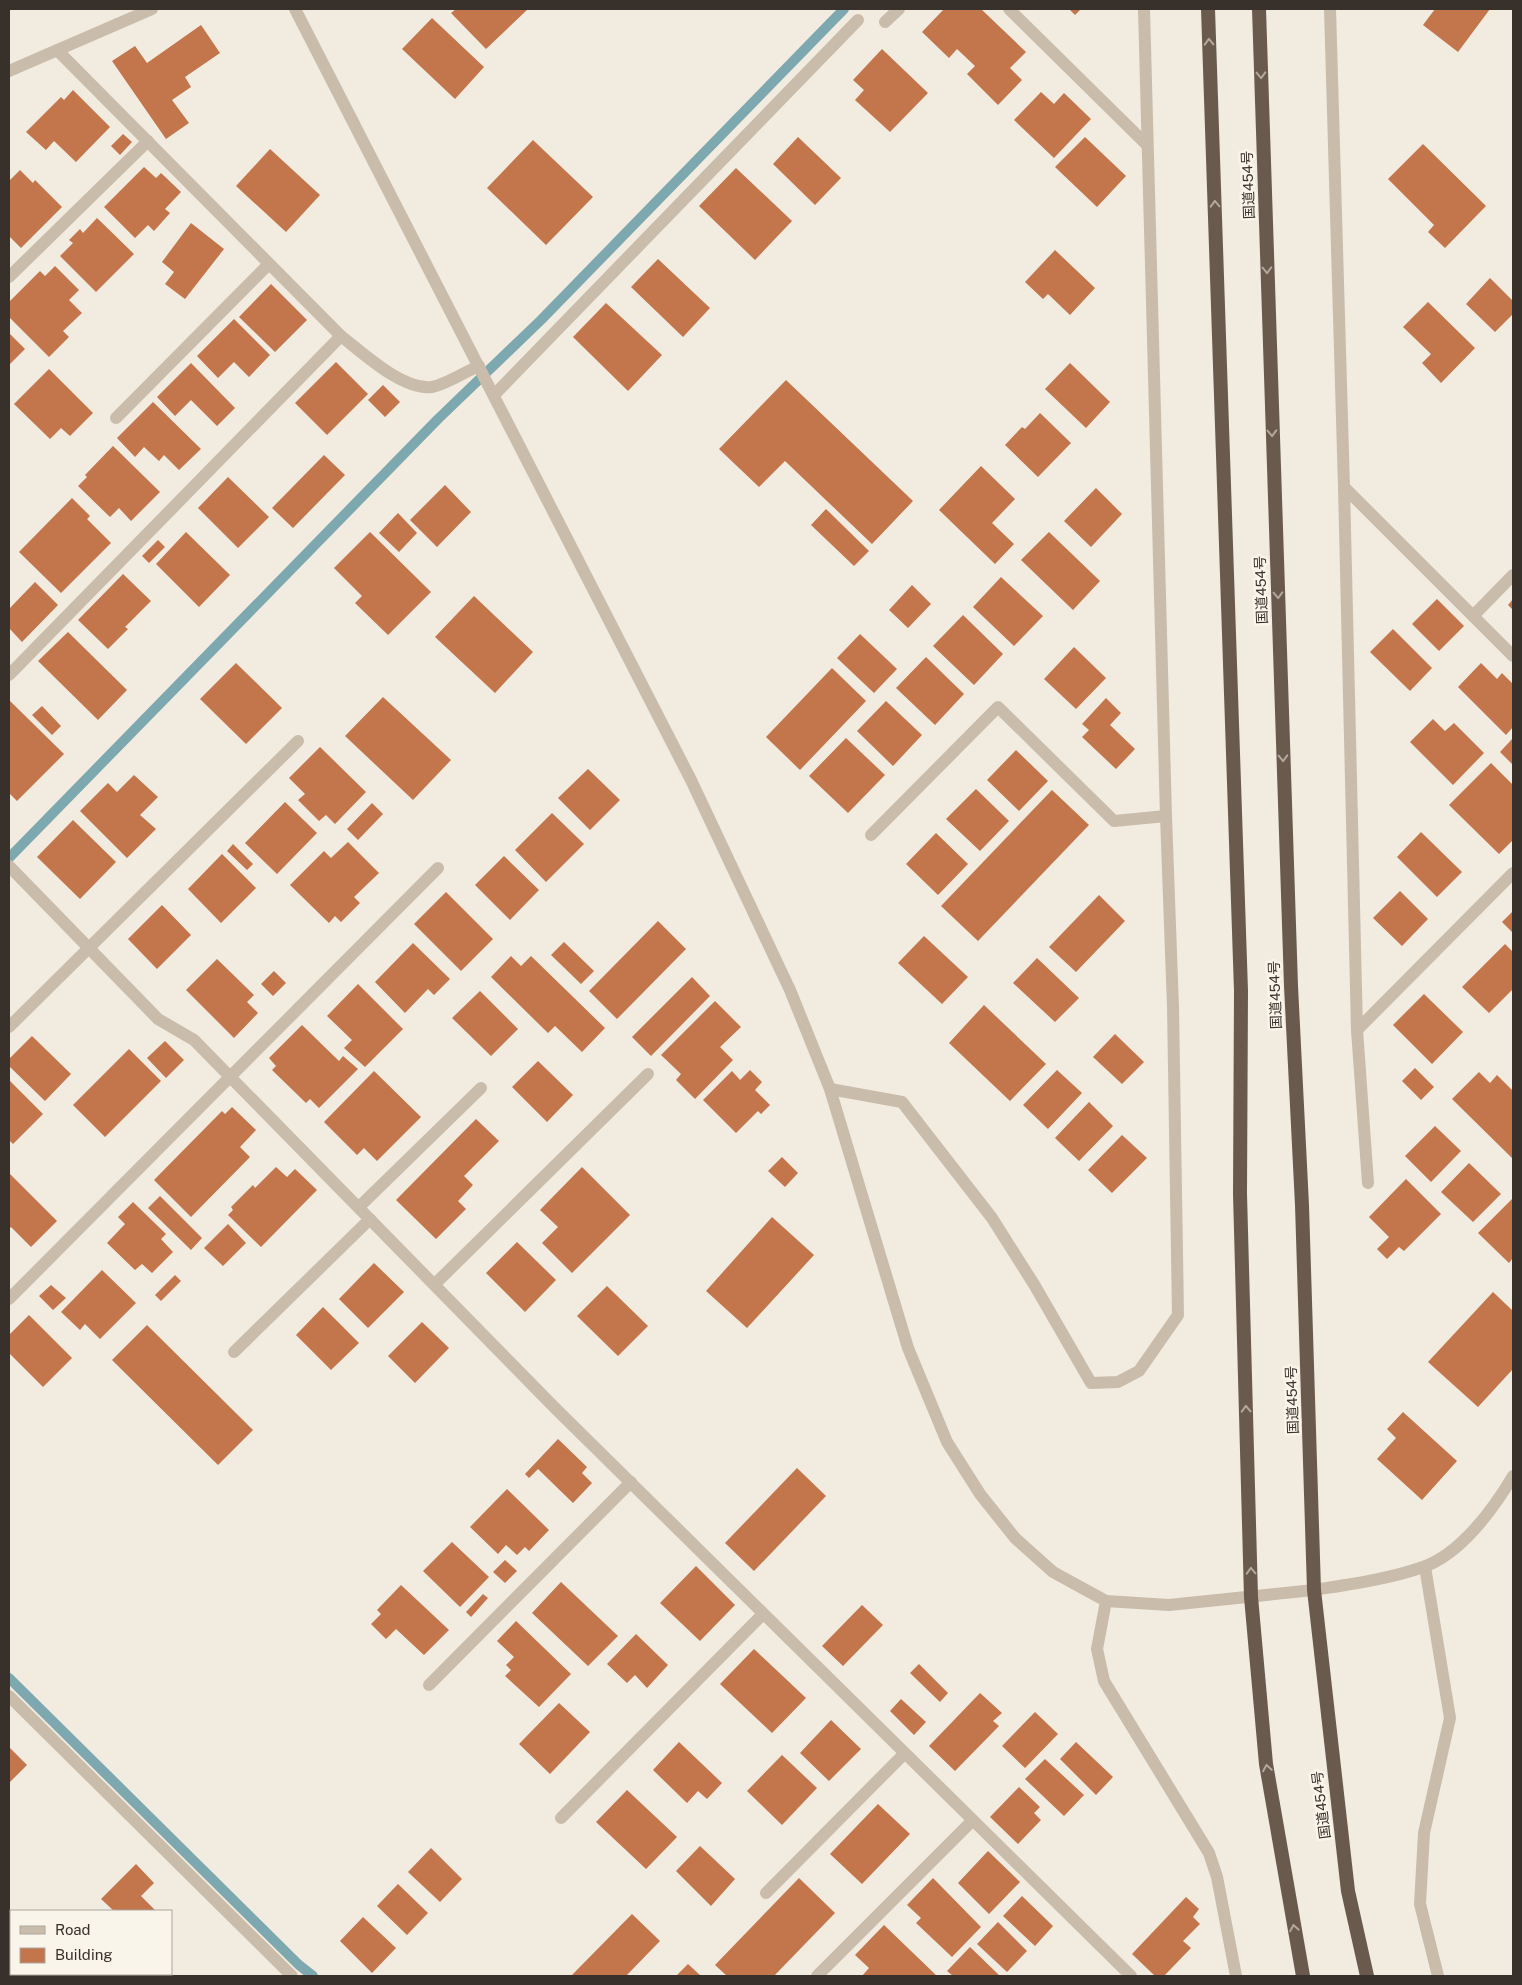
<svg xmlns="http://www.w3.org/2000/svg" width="1522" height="1985" viewBox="0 0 1522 1985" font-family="'Public Sans','Noto Sans JP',sans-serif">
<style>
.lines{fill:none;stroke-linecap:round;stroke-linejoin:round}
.stream{stroke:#7ea8af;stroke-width:10}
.building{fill:#c3754c}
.minor{stroke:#cabcab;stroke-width:12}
.tertiary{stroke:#cabcab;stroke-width:12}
.trunk{stroke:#6a5a4e;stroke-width:14}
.oneway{stroke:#b2a89c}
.labels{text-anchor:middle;stroke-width:5;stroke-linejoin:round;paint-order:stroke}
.street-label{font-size:14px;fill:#38302a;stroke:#faf5eb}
</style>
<rect width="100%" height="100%" fill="#f2ebdf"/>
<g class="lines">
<g class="stream">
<polyline points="9,858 438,419 541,320 844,9"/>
<polyline points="9,1678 299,1965 313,1976"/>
</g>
</g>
<g class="building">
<polygon points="456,9 528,9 486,49 451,13"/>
<polygon points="944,9 981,9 1026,52 1010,68 1022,80 998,105 967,74 975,66 957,49 949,58 922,32"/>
<polygon points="1069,9 1081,9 1075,15"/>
<polygon points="1435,9 1490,9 1458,52 1423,25"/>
<polygon points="432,18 484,67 455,99 402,49"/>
<polygon points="201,25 220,53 185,77 191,87 172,100 189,123 166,139 112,61 135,46 147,63"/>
<polygon points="882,49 928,93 890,132 855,100 864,90 853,80"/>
<polygon points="73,90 110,127 76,162 54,141 46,150 26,132 61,97 64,100"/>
<polygon points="1041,92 1054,104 1064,93 1091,119 1054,158 1014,120"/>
<polygon points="123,134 132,142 120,155 111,146"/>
<polygon points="798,137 841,178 815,205 773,164"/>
<polygon points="1085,137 1126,176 1097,207 1055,167"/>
<polygon points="533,140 593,197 546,245 487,188"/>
<polygon points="1423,144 1486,206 1445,248 1428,232 1434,225 1388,179"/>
<polygon points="270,149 320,195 286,232 236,186"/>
<polygon points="144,167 156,178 161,173 181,192 165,209 170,213 154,231 148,225 135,238 104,207"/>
<polygon points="736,168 792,221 755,260 699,206"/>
<polygon points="20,170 33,183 35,180 62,207 21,248 9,236 9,181"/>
<polygon points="97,218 134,254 96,292 60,256 73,243 69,240 80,229 83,233"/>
<polygon points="191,223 224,249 185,299 165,284 174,272 162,262"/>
<polygon points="1055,250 1095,288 1070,315 1048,294 1043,299 1025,282"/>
<polygon points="658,259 710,308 683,337 631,287"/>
<polygon points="55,266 79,290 69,300 82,313 63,331 69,337 49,357 9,317 9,302 40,271 45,276"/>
<polygon points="1490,278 1513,301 1513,314 1495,332 1466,304"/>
<polygon points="271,284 307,320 275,352 239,317"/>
<polygon points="1428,302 1475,348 1441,383 1422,363 1431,354 1403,327"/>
<polygon points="606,303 662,355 628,391 573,337"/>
<polygon points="234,319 270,355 249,377 234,362 218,378 197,356"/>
<polygon points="9,333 25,349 9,365"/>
<polygon points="336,362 368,394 327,435 295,403"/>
<polygon points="191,363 235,408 217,426 191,400 175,416 157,397"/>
<polygon points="1070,363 1110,402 1086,428 1045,389"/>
<polygon points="49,369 93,413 70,436 61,428 50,439 14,404"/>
<polygon points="786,380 913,501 872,544 785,461 759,487 719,449"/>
<polygon points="383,385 400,402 385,417 368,400"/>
<polygon points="153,402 201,449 179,470 164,455 159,461 144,447 135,457 117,438"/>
<polygon points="1040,413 1071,443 1038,477 1005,445 1022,427 1025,429"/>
<polygon points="113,446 160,492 131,521 119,508 110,517 78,486 87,477 85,475"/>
<polygon points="324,455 345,475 293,528 272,508"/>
<polygon points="981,466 1015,499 992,523 1014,544 995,564 939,510"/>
<polygon points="228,477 269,517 238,548 198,508"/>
<polygon points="445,485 471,512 437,547 410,520"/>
<polygon points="1096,488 1122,514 1091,547 1064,521"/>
<polygon points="72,498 90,516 87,519 111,543 61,593 19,552"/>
<polygon points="826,509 869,551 854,566 811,525"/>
<polygon points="398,513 417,533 399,552 379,533"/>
<polygon points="186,532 230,575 199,607 156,564"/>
<polygon points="370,532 431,592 388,635 355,603 362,596 334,568"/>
<polygon points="1049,532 1100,581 1073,610 1021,560"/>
<polygon points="158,540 165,547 149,563 142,556"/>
<polygon points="123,574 151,601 125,627 128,629 108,649 78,620"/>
<polygon points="1001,577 1043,616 1014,646 973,607"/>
<polygon points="35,582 58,605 22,642 9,628 9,609"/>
<polygon points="912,585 931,604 908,628 889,610"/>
<polygon points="474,596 533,652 495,693 435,637"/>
<polygon points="1437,599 1464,626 1439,651 1412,624"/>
<polygon points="1513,599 1513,610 1508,605"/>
<polygon points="963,615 1003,654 974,685 933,646"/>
<polygon points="1393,629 1432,668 1410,691 1370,652"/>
<polygon points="68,632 127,690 98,720 38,661"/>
<polygon points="860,634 897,669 874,693 837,658"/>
<polygon points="1074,647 1106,678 1076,709 1044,679"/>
<polygon points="926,657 964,694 935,725 896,688"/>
<polygon points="236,663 282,708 246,744 200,699"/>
<polygon points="1481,663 1497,679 1502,673 1513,684 1513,727 1506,735 1458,687"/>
<polygon points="832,668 866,701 800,770 766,737"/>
<polygon points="383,697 451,760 413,800 345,736"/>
<polygon points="1106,698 1121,713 1110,725 1135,749 1116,769 1082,737 1089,730 1082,724"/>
<polygon points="9,700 64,754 17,801 9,793"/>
<polygon points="886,701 922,735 893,766 857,731"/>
<polygon points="42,706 61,726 52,735 32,715"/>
<polygon points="1433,719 1445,731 1454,723 1484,753 1453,785 1410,742"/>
<polygon points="846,738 885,775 848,813 809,776"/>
<polygon points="1513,738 1513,765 1500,752"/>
<polygon points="320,747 366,792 335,824 326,815 319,821 298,800 305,794 289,778"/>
<polygon points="1016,750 1048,781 1019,811 987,780"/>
<polygon points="1491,763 1513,785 1513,840 1499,854 1449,805"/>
<polygon points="588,769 620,800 590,830 558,798"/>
<polygon points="134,775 158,797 140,815 156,829 127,858 80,811 108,783 117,792"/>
<polygon points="976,789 1009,821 980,851 946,819"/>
<polygon points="1052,790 1089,825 978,941 941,906"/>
<polygon points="285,802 317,833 277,874 245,843"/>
<polygon points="372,803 383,814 358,840 347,829"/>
<polygon points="552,813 584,844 546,882 515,850"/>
<polygon points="73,820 116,862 80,899 37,857"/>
<polygon points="1421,832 1462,872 1437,897 1397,857"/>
<polygon points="936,833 968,864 938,895 906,864"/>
<polygon points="348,842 379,873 354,897 360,903 341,922 335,916 329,923 290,885 324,851 331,858"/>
<polygon points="233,844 253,864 247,870 227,851"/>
<polygon points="222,854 256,888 221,923 188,889"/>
<polygon points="504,856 539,890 510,920 475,885"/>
<polygon points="1400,891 1428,919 1402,946 1373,918"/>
<polygon points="446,892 493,939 461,971 414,924"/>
<polygon points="1099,895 1125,921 1076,972 1049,947"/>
<polygon points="162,905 191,935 157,969 128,939"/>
<polygon points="1513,911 1513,933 1502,922"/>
<polygon points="658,921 686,949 617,1019 589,991"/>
<polygon points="924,936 968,977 942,1004 898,963"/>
<polygon points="564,942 594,971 581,984 551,955"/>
<polygon points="413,943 450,979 434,995 428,989 405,1013 375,982"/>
<polygon points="1505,944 1513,952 1513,989 1489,1013 1462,987"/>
<polygon points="511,956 521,966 531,956 605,1028 582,1052 555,1026 548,1033 491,977"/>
<polygon points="1037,958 1079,998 1055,1022 1013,983"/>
<polygon points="217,959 254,995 247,1002 258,1013 234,1038 186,990"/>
<polygon points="274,971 286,983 273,996 261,984"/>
<polygon points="692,977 710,996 651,1056 632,1037"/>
<polygon points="358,984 403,1029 365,1067 344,1048 352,1040 327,1016"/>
<polygon points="480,991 518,1029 491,1056 452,1018"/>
<polygon points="1424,994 1463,1032 1432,1064 1393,1025"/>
<polygon points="715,1001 741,1027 720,1047 733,1060 695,1099 676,1080 681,1074 661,1055"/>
<polygon points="984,1005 1046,1064 1010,1101 949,1043"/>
<polygon points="302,1025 339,1061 343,1056 358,1069 319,1108 310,1099 306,1103 272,1070 276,1066 269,1058"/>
<polygon points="1115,1034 1144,1062 1122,1084 1093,1057"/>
<polygon points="32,1036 71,1074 45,1101 9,1066 9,1059"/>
<polygon points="165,1041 184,1060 166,1078 147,1058"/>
<polygon points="129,1049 161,1081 105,1137 73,1105"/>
<polygon points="538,1061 573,1095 547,1122 512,1087"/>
<polygon points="1415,1068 1434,1087 1421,1100 1402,1081"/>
<polygon points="750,1070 762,1082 755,1090 770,1105 761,1114 758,1111 736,1133 703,1100 732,1071 740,1080"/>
<polygon points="1057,1070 1082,1093 1048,1129 1023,1105"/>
<polygon points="374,1071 421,1117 377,1161 364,1148 357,1155 324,1122"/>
<polygon points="1479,1072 1490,1083 1497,1075 1513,1091 1513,1159 1452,1099"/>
<polygon points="9,1080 43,1114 13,1144 9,1140"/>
<polygon points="1089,1102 1113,1126 1079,1161 1055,1138"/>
<polygon points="232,1107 256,1130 240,1147 250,1157 191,1217 154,1180 222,1111 225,1114"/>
<polygon points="476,1119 499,1141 464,1176 473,1185 458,1201 466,1209 436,1239 396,1200"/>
<polygon points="1435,1126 1461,1151 1431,1182 1405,1156"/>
<polygon points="1122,1135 1147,1158 1112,1193 1088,1170"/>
<polygon points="782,1157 798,1173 785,1187 768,1171"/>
<polygon points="1469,1163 1501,1194 1473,1222 1441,1192"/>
<polygon points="276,1167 287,1177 295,1169 317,1190 261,1247 228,1215 233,1210 231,1207 253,1185 255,1188"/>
<polygon points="582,1167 630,1215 572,1273 542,1243 558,1227 540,1210"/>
<polygon points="9,1173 57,1221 31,1247 11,1227 9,1229"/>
<polygon points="1406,1179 1441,1214 1404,1251 1399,1247 1387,1259 1377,1249 1389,1237 1369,1217"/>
<polygon points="160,1196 202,1238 191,1250 148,1208"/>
<polygon points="1513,1198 1513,1258 1509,1263 1478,1233"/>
<polygon points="133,1202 166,1234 161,1239 173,1252 152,1273 142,1264 135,1270 107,1243 125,1224 118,1217"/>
<polygon points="772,1217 814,1255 747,1328 706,1291"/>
<polygon points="228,1224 246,1243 223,1266 204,1248"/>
<polygon points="517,1242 556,1280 525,1312 486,1273"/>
<polygon points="374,1263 404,1292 368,1328 339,1299"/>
<polygon points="102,1270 136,1303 100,1339 85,1324 80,1330 61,1312"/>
<polygon points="175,1275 181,1281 161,1301 155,1295"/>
<polygon points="51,1285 66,1298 53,1310 39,1296"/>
<polygon points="607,1286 648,1326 618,1356 577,1316"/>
<polygon points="1493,1292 1513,1311 1513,1369 1478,1407 1428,1362"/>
<polygon points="323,1307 359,1343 331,1370 296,1335"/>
<polygon points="29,1315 72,1358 43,1387 9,1353 9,1335"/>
<polygon points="422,1322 449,1348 415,1383 388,1356"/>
<polygon points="147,1325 253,1430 218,1465 112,1360"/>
<polygon points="1403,1412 1457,1461 1422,1500 1377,1459 1396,1438 1387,1429"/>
<polygon points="558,1439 587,1467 582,1473 592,1483 573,1503 538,1469 529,1478 525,1474"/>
<polygon points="797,1468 826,1496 754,1571 725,1543"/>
<polygon points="507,1489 549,1530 529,1551 525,1547 517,1555 506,1545 498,1554 470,1527"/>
<polygon points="452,1542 489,1577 460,1607 423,1571"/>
<polygon points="505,1560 517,1571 505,1583 493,1572"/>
<polygon points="696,1566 735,1605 700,1641 660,1603"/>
<polygon points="561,1582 618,1636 588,1666 532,1613"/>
<polygon points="401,1585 449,1630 424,1655 396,1629 386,1639 371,1624 381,1614 377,1610"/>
<polygon points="483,1594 488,1598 471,1617 466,1612"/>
<polygon points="862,1605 883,1625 843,1666 822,1646"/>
<polygon points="516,1621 571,1674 539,1707 505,1676 511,1670 506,1665 514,1657 497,1641"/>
<polygon points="636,1634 668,1665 647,1688 635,1675 627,1683 607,1664"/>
<polygon points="754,1649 806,1698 772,1733 720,1684"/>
<polygon points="919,1664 948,1693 940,1702 910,1673"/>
<polygon points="980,1693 1002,1713 993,1721 999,1726 955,1771 929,1746"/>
<polygon points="901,1699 926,1722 914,1735 890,1711"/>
<polygon points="559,1703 590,1732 550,1774 519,1744"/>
<polygon points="1035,1712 1058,1734 1025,1768 1002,1746"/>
<polygon points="831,1720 861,1749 829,1781 800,1753"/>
<polygon points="679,1742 722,1783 707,1799 698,1791 687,1803 653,1770"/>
<polygon points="1076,1742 1113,1777 1096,1795 1060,1759"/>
<polygon points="9,1747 27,1765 9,1783"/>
<polygon points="782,1755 817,1788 782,1825 747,1791"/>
<polygon points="1045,1759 1084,1795 1064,1816 1025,1779"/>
<polygon points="1019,1787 1040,1807 1034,1813 1041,1820 1018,1844 990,1817"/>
<polygon points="627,1790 677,1837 646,1869 596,1822"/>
<polygon points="878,1804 910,1834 862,1884 830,1854"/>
<polygon points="700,1846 735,1879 711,1906 676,1871"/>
<polygon points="431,1848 462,1879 440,1902 408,1872"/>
<polygon points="988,1851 1020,1882 989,1914 958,1883"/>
<polygon points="136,1864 154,1883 141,1896 156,1911 114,1911 101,1899"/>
<polygon points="799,1878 835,1913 774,1976 727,1976 715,1965"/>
<polygon points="933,1878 981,1927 952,1957 916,1923 921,1918 907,1905"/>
<polygon points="398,1884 428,1913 407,1935 377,1906"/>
<polygon points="1022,1896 1053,1926 1035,1946 1003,1916"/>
<polygon points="1186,1897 1199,1909 1193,1917 1200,1924 1183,1941 1191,1948 1164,1976 1155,1976 1132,1954"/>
<polygon points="632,1914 660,1941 626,1976 571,1976"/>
<polygon points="363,1917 396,1948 372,1973 340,1941"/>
<polygon points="998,1922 1027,1951 1007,1972 977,1944"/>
<polygon points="884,1925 937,1976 862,1976 869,1968 855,1955"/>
<polygon points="970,1947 1000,1976 953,1976 947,1971"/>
<polygon points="688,1964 701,1976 676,1976"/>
</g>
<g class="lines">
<g class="minor">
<polyline points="1009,9 1147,145"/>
<polyline points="1330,9 1344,487 1357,1030 1368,1183"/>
<polyline points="885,22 899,9"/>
<polyline points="9,277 148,141"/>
<path d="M 341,336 C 363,353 403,391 432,387 C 447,384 464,372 479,366"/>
<polyline points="494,395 858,20"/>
<polyline points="116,418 269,264"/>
<polyline points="1344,487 1513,656"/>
<polyline points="1473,616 1513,575"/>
<polyline points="9,675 341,336 57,50"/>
<polyline points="871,835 998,707 1114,821 1166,816"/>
<polyline points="9,866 158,1019 194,1040 555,1408 1131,1976"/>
<polyline points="9,1027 298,741"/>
<polyline points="1357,1030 1513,873"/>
<polyline points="830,1089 902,1102 992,1218 1035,1286 1091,1383 1118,1382 1139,1371 1178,1315 1173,1007 1166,816 1144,9"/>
<polyline points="359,1207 481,1088"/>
<polyline points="435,1284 648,1074"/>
<polyline points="9,1299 438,868"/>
<polyline points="234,1352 370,1219"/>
<polyline points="1425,1567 1450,1718 1424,1833 1420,1904 1438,1976"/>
<path d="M 1314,1590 C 1351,1584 1389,1579 1423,1567 C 1461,1554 1494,1508 1513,1476"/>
<polyline points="1106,1601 1097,1649 1104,1681 1209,1853 1217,1877 1236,1976"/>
<polyline points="429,1685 631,1482"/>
<polyline points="9,1696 292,1976"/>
<polyline points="561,1818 763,1614"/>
<polyline points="766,1893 904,1754"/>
<polyline points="817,1976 972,1821"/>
</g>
<g class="tertiary">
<polyline points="295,9 691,780 790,990 830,1089 908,1348 947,1442 980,1494 1015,1538 1053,1572 1106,1601 1169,1605 1314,1590"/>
<polyline points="9,71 152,9"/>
</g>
<g class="trunk">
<polyline points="1208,9 1241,991 1240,1194 1251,1597 1266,1764 1303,1976"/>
<polyline points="1259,9 1291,986 1302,1205 1314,1590 1348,1891 1367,1976"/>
</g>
</g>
<defs><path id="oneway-chevron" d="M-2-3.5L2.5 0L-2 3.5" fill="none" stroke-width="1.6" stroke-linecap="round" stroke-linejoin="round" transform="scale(1.25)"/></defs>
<g class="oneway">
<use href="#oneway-chevron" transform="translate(1209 42) rotate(-92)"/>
<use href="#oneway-chevron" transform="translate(1261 75) rotate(88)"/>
<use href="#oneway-chevron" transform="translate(1215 204) rotate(-92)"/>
<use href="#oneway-chevron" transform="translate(1267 270) rotate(88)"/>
<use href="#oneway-chevron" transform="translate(1272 433) rotate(88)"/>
<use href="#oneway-chevron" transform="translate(1278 595) rotate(88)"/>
<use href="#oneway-chevron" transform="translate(1283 758) rotate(88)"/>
<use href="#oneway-chevron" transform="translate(1246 1409) rotate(-92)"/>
<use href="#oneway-chevron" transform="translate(1251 1571) rotate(-92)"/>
<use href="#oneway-chevron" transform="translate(1267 1768) rotate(-99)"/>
<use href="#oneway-chevron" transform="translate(1294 1928) rotate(-100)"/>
</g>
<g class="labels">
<g class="street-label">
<text transform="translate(1248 185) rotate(-92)" y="5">国道454号</text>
<text transform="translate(1261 590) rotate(-92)" y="5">国道454号</text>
<text transform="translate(1275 995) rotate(-92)" y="5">国道454号</text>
<text transform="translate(1292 1400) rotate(-92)" y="5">国道454号</text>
<text transform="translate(1321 1805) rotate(-97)" y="5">国道454号</text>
</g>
</g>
<rect width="1522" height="1985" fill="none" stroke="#38302a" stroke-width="20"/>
<rect x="10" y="1910" width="162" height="65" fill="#faf5eb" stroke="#aca69e"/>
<rect x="20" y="1926" width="25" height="8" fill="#cabcab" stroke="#aca69e"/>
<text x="55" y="1935" font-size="15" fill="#38302a">Road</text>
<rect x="20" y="1948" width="25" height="15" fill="#c3754c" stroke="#aca69e"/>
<text x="55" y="1960" font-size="15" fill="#38302a">Building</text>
</svg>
